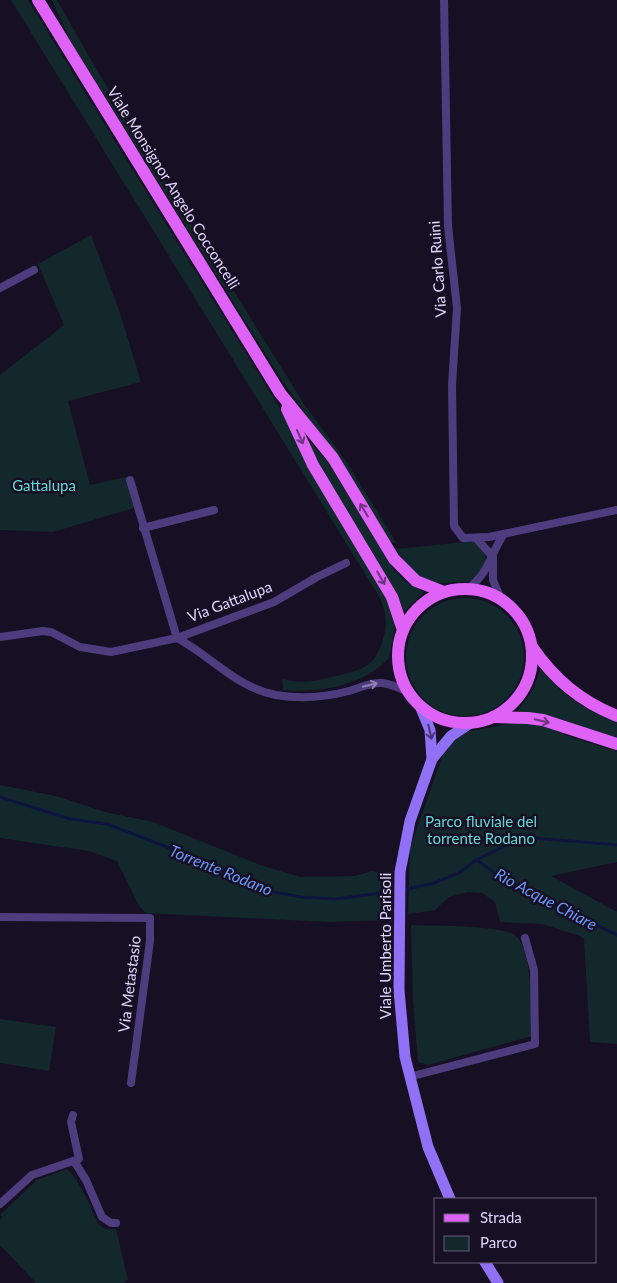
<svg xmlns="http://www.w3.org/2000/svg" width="617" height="1283" viewBox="0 0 617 1283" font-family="Lato,sans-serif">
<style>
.green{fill:#13282c}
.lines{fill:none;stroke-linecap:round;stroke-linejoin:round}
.stream{stroke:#0d153e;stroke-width:3}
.street{stroke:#4d3d7f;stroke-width:8}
.secondary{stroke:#9071f6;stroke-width:11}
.primary{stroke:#dd62f5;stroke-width:12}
.oneway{stroke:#703482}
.oneway2{stroke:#9081b7}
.oneway3{stroke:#473677}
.labels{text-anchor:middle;stroke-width:5;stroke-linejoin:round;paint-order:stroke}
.street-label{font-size:15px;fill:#e1d4fc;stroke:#170f23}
.park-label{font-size:15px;fill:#64d8d3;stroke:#170f23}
.water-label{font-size:16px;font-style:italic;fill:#6897f6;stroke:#170f23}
</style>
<rect width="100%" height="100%" fill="#170f23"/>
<g class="green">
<path d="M 11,0 L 28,0 L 284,415 L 392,606 L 396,622 L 389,658 C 363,686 319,693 283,690 L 282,678 C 298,685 315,681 332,677 C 360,670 374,670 383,639 C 388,623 386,613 380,598 Z"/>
<polygon points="52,0 57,0 98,72 304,404 346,461 396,542 389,544 339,461 281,379 70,40"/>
<polygon points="91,235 119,310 141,382 68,401 90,485 126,477 134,508 53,532 0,530 0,375 64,325 38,264"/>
<path d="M 305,435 L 329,464 L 395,571 L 406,582 L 424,592 L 404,612 C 377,550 333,497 305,435 Z"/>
<path d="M 474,541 C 492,554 487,571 470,582 C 460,581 452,583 442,583 C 422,585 406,565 396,549 Z"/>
<circle cx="465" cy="657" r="59"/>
<path d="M 540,669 C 562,694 585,711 617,722 L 617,739 C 584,729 553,713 518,711 L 534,688 Z"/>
<polygon points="517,722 546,726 573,738 617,751 617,862 551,876 617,912 617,1044 590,1042 584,939 580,936 542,924 500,922 495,902 482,893 468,892 449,897 435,910 408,914 410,848 442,757 452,742 467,732"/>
<polygon points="0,785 56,796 105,812 153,822 263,866 300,877 355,876 372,871 390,875 387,920 328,922 146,913 139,906 117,861 89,851 0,838"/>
<path d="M 411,925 C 431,926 505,925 516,936 C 533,951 531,1014 532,1036 L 428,1065 L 418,1062 L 413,999 Z"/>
<polygon points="0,1019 56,1027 49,1071 0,1063"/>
<path d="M 67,1169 C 77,1178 83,1191 89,1203 C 95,1217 96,1232 116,1229 L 128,1280 L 123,1283 L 36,1283 L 0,1245 L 0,1220 L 3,1217 L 0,1215 L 37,1180 Z"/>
</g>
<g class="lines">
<g class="stream">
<polyline points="0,797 70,819 107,824 188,855 269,891 301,897 335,899 397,891"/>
<polyline points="477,860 507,882 617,935"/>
<polyline points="403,890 434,883 459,873 476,860 523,837 617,845"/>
</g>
<g class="street">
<polyline points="444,0 448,226 457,308 452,385 454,526 463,538 489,537 617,510"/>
<polyline points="0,288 34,270"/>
<polyline points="130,480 177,638 274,602 317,577 346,563"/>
<polyline points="143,528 214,510"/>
<polyline points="476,538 493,557 493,580 501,599"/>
<path d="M 468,589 C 491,570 489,556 504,534"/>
<path d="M 0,637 L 43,631 L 51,632 L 80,647 L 111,652 L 177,638 C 211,656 237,688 276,695 C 299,699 326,697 349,691 C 360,688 371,682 382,683 C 391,684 400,688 408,692"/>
<polyline points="0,917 150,918 150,941 131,1083"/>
<polyline points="409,1077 535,1044 534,970 525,938"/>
<polyline points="74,1161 86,1180 102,1217 111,1223 116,1223"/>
<polyline points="0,1204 32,1175 79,1159 71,1122 73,1115"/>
</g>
<g class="secondary">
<polyline points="420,706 430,730 432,759"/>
<polyline points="450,1199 428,1147 405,1057 399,990 400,872 410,821 432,759 451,736 469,724"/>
<polyline points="485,1262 498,1283"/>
</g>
<g class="primary">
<polyline points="38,0 280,393 333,458 394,559 416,581 444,592"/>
<polyline points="287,409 313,465 392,597 403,630"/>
<circle cx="465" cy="656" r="67"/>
<path d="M 532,647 C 554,679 580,701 617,716"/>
<polyline points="493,717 528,718 543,720 617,744"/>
</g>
</g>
<defs><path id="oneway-shaft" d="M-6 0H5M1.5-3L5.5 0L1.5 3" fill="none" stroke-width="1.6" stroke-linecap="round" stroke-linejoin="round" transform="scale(1.25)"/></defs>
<g class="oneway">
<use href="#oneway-shaft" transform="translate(300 437) rotate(66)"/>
<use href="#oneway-shaft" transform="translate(364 510) rotate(-121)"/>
<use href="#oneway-shaft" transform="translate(381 578) rotate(60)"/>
<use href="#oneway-shaft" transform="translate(542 721) rotate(13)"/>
</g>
<use class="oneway2" href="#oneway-shaft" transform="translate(370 685) rotate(-14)"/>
<use class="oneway3" href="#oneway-shaft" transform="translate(430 732) rotate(77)"/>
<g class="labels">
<g class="street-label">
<text transform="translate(173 188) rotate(58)" y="5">Viale Monsignor Angelo Cocconcelli</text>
<text transform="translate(438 269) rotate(-94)" y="5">Via Carlo Ruini</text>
<text transform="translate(230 602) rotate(-21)" y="5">Via Gattalupa</text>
<text transform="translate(386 946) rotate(-90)" y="5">Viale Umberto Parisoli</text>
<text transform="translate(130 984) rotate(-83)" y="5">Via Metastasio</text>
</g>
<g class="park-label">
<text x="44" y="491">Gattalupa</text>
<text x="481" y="827">Parco fluviale del<tspan x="481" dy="17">torrente Rodano</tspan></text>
</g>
<g class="water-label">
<text transform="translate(221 870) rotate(22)" y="6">Torrente Rodano</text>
<text transform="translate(546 899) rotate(28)" y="6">Rio Acque Chiare</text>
</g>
</g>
<rect x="434" y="1198" width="162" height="65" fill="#170f23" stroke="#685e7a"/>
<rect x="444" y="1214" width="25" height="8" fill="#dd62f5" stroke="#685e7a"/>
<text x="480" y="1223" font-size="15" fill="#e1d4fc">Strada</text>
<rect x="444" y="1236" width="25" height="15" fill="#13282c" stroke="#685e7a"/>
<text x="480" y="1248" font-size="15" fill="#e1d4fc">Parco</text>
</svg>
